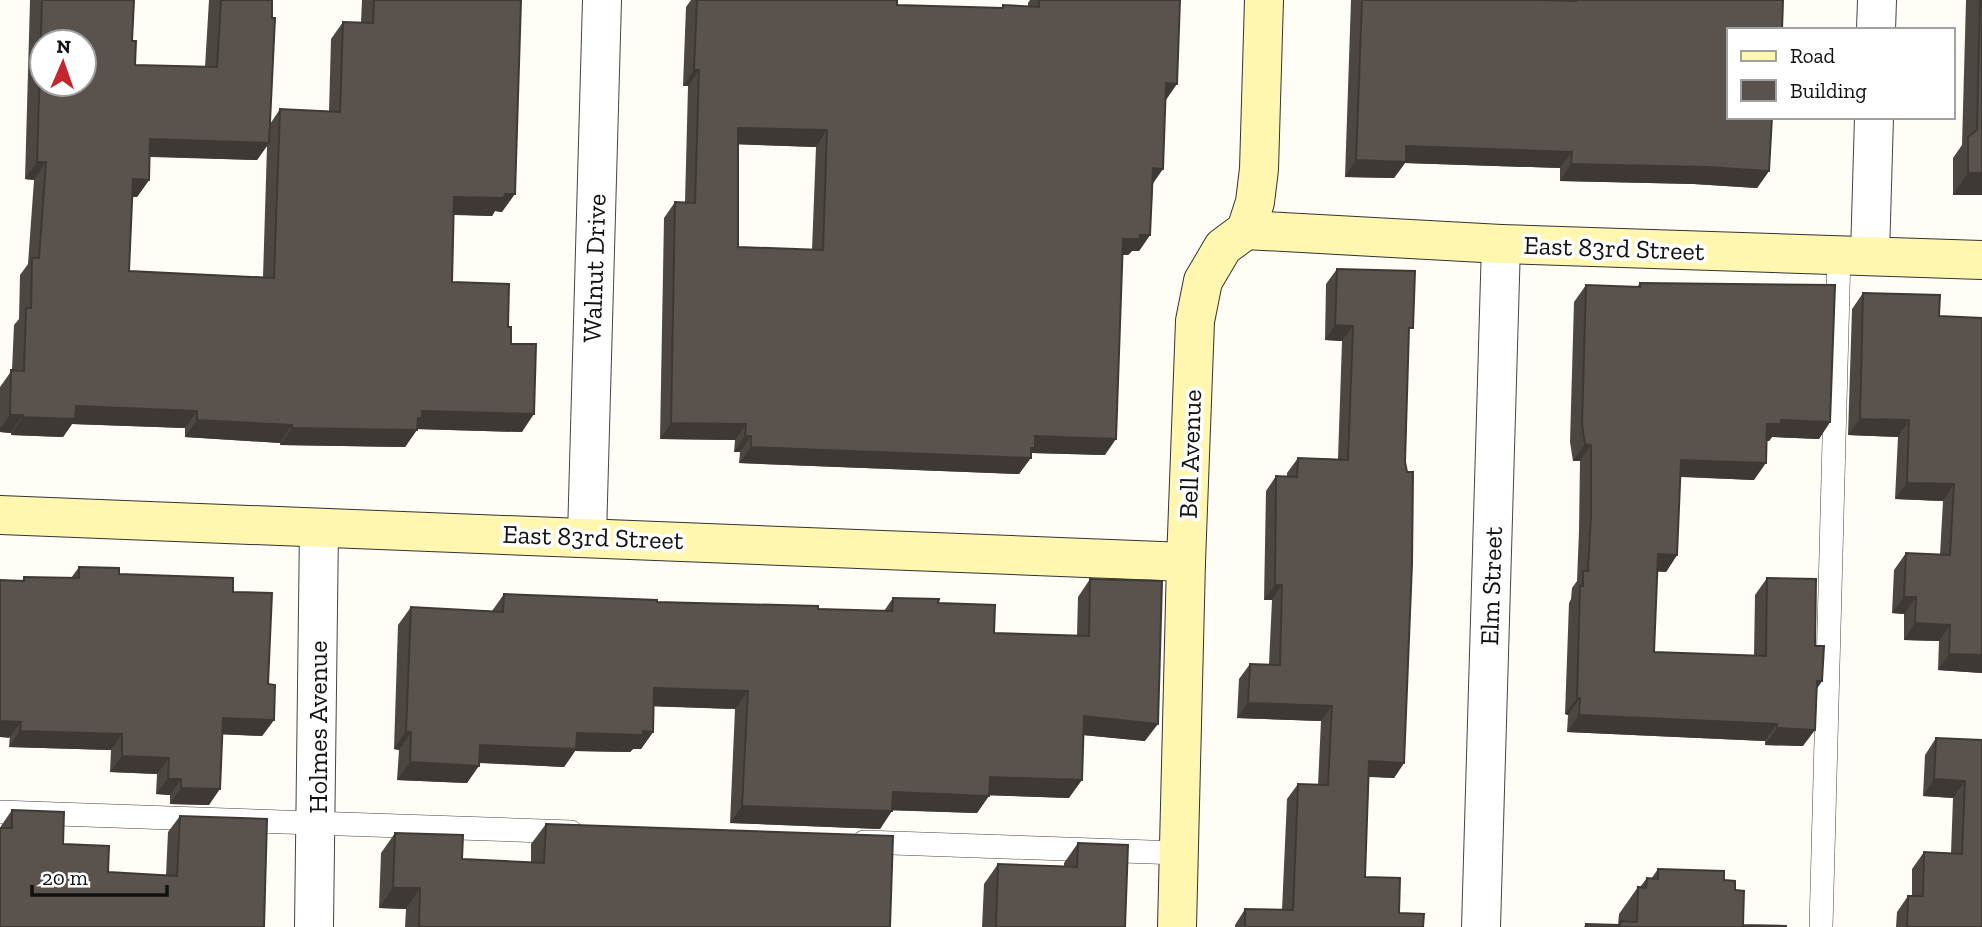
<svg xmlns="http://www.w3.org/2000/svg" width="1982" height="927" viewBox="0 0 1982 927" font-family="'Zilla Slab',serif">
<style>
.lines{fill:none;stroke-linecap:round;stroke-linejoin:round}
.lane-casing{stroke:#444;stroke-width:24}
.street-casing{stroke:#444;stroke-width:40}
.secondary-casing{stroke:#333;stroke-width:40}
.lane{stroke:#fff;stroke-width:23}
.street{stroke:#fff;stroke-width:38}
.secondary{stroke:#fff6b0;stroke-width:38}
.wall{fill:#4d4742;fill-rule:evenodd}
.shaded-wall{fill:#3f3936}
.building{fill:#5a524d;stroke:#3f3936;stroke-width:2;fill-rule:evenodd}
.labels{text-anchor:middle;stroke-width:7;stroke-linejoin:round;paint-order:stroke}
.street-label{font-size:26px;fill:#111;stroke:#fff}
</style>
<rect width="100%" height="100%" fill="#fffdf5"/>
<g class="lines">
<defs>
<g id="lane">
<polyline points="0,812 571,832"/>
<polyline points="864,842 1179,853"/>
<polyline points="1821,927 1839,254"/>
</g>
<g id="street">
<polyline points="1876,30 1877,0"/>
<polyline points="1870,255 1874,117"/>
<polyline points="587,536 602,0"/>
<polyline points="314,927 319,528"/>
<polyline points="1481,927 1501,244"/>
</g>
<g id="secondary">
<polyline points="1246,230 1501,244 1982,260"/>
<polyline points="0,515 1186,562"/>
<polyline points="1177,927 1186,562 1195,321 1203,281 1223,247 1246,230 1255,202 1259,169 1264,0"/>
</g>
</defs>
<use href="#lane" class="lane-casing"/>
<use href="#street" class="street-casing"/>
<use href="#secondary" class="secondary-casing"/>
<use href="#lane" class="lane"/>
<use href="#street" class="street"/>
<use href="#secondary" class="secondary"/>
</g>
<g class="wall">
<path d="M 30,0 L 134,0 L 132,41 L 135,65 L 205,67 L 209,0 L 272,0 L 270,124 L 280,109 L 329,111 L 331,39 L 343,22 L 361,22 L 362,0 L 521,0 L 502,212 L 495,211 L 492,216 L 453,215 L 452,282 L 508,327 L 522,432 L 417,429 L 405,447 L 280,445 L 280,443 L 185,437 L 185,428 L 72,424 L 63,437 L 11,435 L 11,433 L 0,432 L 0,387 L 12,370 L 14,325 L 19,319 L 20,275 L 28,264 L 34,180 L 25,179 ZM 267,146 L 263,277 L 129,271 L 132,197 L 137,197 L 149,180 L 150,157 L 257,160 Z"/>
<path d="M 691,0 L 897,0 L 897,5 L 1001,8 L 1003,5 L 1028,7 L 1028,3 L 1030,0 L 1180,0 L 1153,184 L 1150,235 L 1139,251 L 1132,251 L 1128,255 L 1122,255 L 1105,455 L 1032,453 L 1019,474 L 739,463 L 740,452 L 734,452 L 735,440 L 660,439 L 664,218 L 675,202 L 685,202 L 688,86 L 683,86 L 686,7 ZM 738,144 L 816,147 L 812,250 L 738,247 Z"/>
<polygon points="1351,0 1534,0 1565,1 1565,0 1783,0 1728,30 1769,171 1757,188 1694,184 1560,181 1560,168 1405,163 1394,178 1345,177"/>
<polygon points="1966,0 1982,0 1982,195 1953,195 1953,158 1962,145"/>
<polygon points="1337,269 1409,335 1405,462 1404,763 1394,778 1369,777 1365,877 1399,913 1423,927 1235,927 1235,925 1245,909 1282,910 1287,799 1298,784 1318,785 1321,721 1237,718 1239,679 1250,664 1269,664 1272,600 1264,600 1266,491 1276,476 1287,476 1287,473 1298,458 1338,459 1342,341 1325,340 1326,284"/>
<polygon points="1640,283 1830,422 1819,439 1772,437 1769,441 1766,441 1754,480 1680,477 1677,555 1666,572 1657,571 1654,652 1754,656 1755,595 1767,578 1815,646 1822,681 1816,689 1803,746 1765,745 1765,741 1567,732 1568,715 1565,714 1569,603 1571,599 1572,588 1577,581 1579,531 1580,461 1573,461 1570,442 1574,302 1586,285 1637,287"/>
<polygon points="1863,293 1939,316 1982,673 1938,670 1939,641 1904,640 1904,614 1892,613 1894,570 1906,553 1940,555 1943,501 1895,499 1898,437 1848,435 1852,309"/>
<polygon points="79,567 119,574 233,592 268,684 274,720 262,736 222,734 209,805 170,804 170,795 156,794 157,774 110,772 111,750 9,747 22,581 24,577 71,578"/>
<polygon points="1090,579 1145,741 1083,735 1069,798 989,795 977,813 892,810 880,829 730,823 735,709 654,706 653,732 641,749 633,749 630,752 575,751 564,767 479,763 467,783 397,780 399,750 394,749 398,625 411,607 492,611 504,594 657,602 884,611 893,598 938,603 994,633 1077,636 1078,597"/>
<polygon points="1936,738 1982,740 1982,927 1896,927 1897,912 1908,896 1912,896 1912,869 1924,852 1951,853 1953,798 1923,796 1925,755"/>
<polygon points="12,810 108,872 166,875 168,832 180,816 264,927 0,927 1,826"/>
<polygon points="546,824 890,927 405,927 406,909 379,908 381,853 395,833 462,859 531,863 531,844"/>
<polygon points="1078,843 1125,927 982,927 984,884 998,864 1064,866 1064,863"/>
<polygon points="1658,869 1724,880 1735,890 1743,925 1786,927 1584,927 1586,924 1618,925 1619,914 1638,887 1640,887 1647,878 1651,879"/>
</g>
<g class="shaded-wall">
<polygon points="694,70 699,70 688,86 683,86"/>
<polygon points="1166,83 1177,84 1166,100"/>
<polygon points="738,128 827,130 816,147 727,144"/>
<polygon points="150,139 269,143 257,160 138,156"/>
<polygon points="1406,146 1572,152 1560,168 1405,163 1394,178 1345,177 1356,160"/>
<polygon points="37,162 46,162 34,180 25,179"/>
<polygon points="1571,164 1706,167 1769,171 1757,188 1694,184 1560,181"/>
<polygon points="1153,168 1163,169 1152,185"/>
<polygon points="1968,173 1982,173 1982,195 1953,195"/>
<polygon points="133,179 149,180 137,197 121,197"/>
<polygon points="505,194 515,194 502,212 495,211 492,216 441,214 454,197"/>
<polygon points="1140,235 1150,235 1139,251 1132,251 1128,255 1112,255 1123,239"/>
<polygon points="1335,325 1353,326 1342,341 1325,340"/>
<polygon points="76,406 197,411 185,428 72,424 63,437 11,435 23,417"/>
<polygon points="422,411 534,414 522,432 414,429 417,430 405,447 280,445 292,428"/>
<polygon points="10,415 23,415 11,433 0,432 0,429"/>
<polygon points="1860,419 1909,420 1898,437 1848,435"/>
<polygon points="197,420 292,425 280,443 185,437"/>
<polygon points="1781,420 1830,422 1819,439 1772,437 1769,441 1755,440 1767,424"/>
<polygon points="671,423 746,424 735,440 660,439"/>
<polygon points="745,436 751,436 740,452 734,452"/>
<polygon points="1035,436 1116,439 1105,455 1032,453 1028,458 1031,458 1019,474 739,463 751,447"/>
<polygon points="1585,444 1591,445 1580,461 1573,461"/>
<polygon points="1681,460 1766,463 1754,480 1669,476"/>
<polygon points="1907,483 1954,484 1943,501 1895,499"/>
<polygon points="1658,554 1677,555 1666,572 1646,571"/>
<polygon points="1275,585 1282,585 1272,600 1264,600"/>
<polygon points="1904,597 1916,597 1904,614 1892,613"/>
<polygon points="1915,623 1950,625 1939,641 1904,640"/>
<polygon points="1949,654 1982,655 1982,673 1938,670"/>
<polygon points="1817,681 1822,681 1811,698"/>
<polygon points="654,688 748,691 735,709 642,706"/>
<polygon points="1577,698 1580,698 1568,715 1565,714"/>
<polygon points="1248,703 1332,706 1321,721 1237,718"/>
<polygon points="1579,715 1777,724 1765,741 1567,732"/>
<polygon points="1084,716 1158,724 1145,741 1072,734"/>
<polygon points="223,718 274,720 262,736 212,734"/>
<polygon points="0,721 21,722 9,738 0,737"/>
<polygon points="1777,728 1815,730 1803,746 1765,745"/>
<polygon points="20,731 122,734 111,750 9,747"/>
<polygon points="406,731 411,732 399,750 394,749"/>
<polygon points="643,731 653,732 641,749 633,749 630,752 575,751 564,767 468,762 480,745 577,733"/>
<polygon points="122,756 169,758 157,774 110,772"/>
<polygon points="1369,761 1404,763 1394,778 1359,776"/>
<polygon points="410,762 479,766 467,783 397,780"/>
<polygon points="990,777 1082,780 1069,798 978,795"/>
<polygon points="168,779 181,779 170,795 156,794"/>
<polygon points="1934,779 1965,781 1953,798 1923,796"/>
<polygon points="181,788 220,789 209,805 170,804"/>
<polygon points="893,792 989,796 977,813 881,810"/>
<polygon points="742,806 892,811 880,829 730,823"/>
<polygon points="393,888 420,888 406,909 379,908"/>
</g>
<g class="building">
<path d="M 42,0 L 134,0 L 132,41 L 136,41 L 135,65 L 217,67 L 221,0 L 272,0 L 272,18 L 275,18 L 269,143 L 150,139 L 149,180 L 133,179 L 129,271 L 274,278 L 280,109 L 340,112 L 343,22 L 373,23 L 374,0 L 521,0 L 515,194 L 505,194 L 504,198 L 454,197 L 452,282 L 509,284 L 508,327 L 511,327 L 511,344 L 536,344 L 534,414 L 422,411 L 422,418 L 418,418 L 417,430 L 292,428 L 292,425 L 197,420 L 197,411 L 76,406 L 75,419 L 23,417 L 23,415 L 10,415 L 11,370 L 24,371 L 26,308 L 31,308 L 32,258 L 39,258 L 46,162 L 37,162 ZM 42,42 L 84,42 L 84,84 L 42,84 Z"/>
<path d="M 697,0 L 897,0 L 897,5 L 1003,8 L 1003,5 L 1039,7 L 1039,0 L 1180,0 L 1177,84 L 1166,83 L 1163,169 L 1153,168 L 1150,235 L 1140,235 L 1140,239 L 1123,239 L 1116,439 L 1035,436 L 1035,448 L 1031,448 L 1031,458 L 751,447 L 751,436 L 745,436 L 746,424 L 671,423 L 675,202 L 695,203 L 699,70 L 694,70 ZM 738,128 L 827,130 L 823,250 L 738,247 Z"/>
<polygon points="1362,0 1534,0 1576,1 1576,0 1783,0 1782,30 1728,30 1728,117 1772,117 1769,171 1706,167 1571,164 1572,152 1406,146 1406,162 1356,160"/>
<polygon points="1980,0 1982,0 1982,173 1968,173 1968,137 1977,130"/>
<polygon points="1337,269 1415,271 1413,328 1409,328 1405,462 1407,472 1413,472 1412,564 1404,763 1369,761 1365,877 1400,878 1399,913 1424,914 1423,927 1245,927 1245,909 1293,910 1298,784 1328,785 1332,706 1248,703 1250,664 1280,665 1282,585 1275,585 1276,476 1297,477 1298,458 1348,460 1353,326 1335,325"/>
<polygon points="1640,283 1835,285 1830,422 1781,420 1781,424 1767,424 1766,463 1681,460 1677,555 1658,554 1654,652 1766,656 1767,578 1816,579 1815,646 1824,646 1822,681 1817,681 1815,730 1777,728 1777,724 1579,715 1580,698 1577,698 1580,586 1583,586 1583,571 1588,571 1591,514 1591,445 1585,444 1582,425 1586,285 1640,287"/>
<polygon points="1863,293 1940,295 1939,316 1982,318 1982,655 1949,654 1950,625 1915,623 1916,597 1904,597 1906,553 1950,555 1954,484 1907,483 1909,420 1860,419"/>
<polygon points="79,567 119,568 119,574 233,578 233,592 272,593 268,684 275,685 274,720 223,718 220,789 181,788 181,779 168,779 169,758 122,756 122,734 20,731 21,722 0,721 0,580 24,581 24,577 79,578"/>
<polygon points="1090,579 1162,581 1158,724 1084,716 1082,780 990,777 989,796 893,792 892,811 742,806 748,691 654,688 653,732 643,731 643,735 577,733 576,749 480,745 479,766 410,762 411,732 406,731 411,607 503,612 504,594 657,600 657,602 818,606 818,609 892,611 893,598 939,599 938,603 995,605 994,633 1089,636"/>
<polygon points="1936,738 1982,740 1982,927 1907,927 1908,896 1923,896 1924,852 1962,854 1965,781 1934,779"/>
<polygon points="12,810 64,812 63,844 109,846 108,872 177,876 180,816 267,819 264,927 0,927 0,828 12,828"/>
<polygon points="546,824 893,836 890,927 419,927 420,888 393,888 395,833 463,835 462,859 544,863"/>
<polygon points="1078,843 1128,845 1125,927 996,927 998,864 1077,867"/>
<polygon points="1658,869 1724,871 1724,880 1735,881 1735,890 1744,891 1743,925 1786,926 1786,927 1586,927 1586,924 1620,925 1621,921 1637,922 1638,887 1646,888 1647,878 1658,879"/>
</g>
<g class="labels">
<g class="street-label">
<text transform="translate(1614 248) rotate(2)" y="9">East 83rd Street</text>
<text transform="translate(594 268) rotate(-88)" y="9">Walnut Drive</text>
<text transform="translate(1190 454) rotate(-88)" y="9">Bell Avenue</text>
<text transform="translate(593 537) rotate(2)" y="9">East 83rd Street</text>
<text transform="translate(1491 586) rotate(-88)" y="9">Elm Street</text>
<text transform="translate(318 727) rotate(-90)" y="9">Holmes Avenue</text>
</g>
</g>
<rect x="1727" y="28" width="228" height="91" fill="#ffffff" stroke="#a0a0a0" stroke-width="2"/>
<rect x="1741" y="51" width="35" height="10" fill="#fff6b0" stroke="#a0a0a0" stroke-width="2"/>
<text x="1790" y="63" font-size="21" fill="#111111">Road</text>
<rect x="1741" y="80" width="35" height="21" fill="#5a524d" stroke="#a0a0a0" stroke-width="2"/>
<text x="1790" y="98" font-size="21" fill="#111111">Building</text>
<g transform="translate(63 63) rotate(2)"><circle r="33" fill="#ffffff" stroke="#a0a0a0" stroke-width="2"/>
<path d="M0-5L12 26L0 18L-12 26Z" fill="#c4262e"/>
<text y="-10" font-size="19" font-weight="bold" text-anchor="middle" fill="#111111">N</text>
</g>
<path d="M32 885v10h135v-10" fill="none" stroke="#111111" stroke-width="3.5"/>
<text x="42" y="885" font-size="21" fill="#111111" stroke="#ffffff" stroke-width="5" paint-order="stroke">20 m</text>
</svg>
